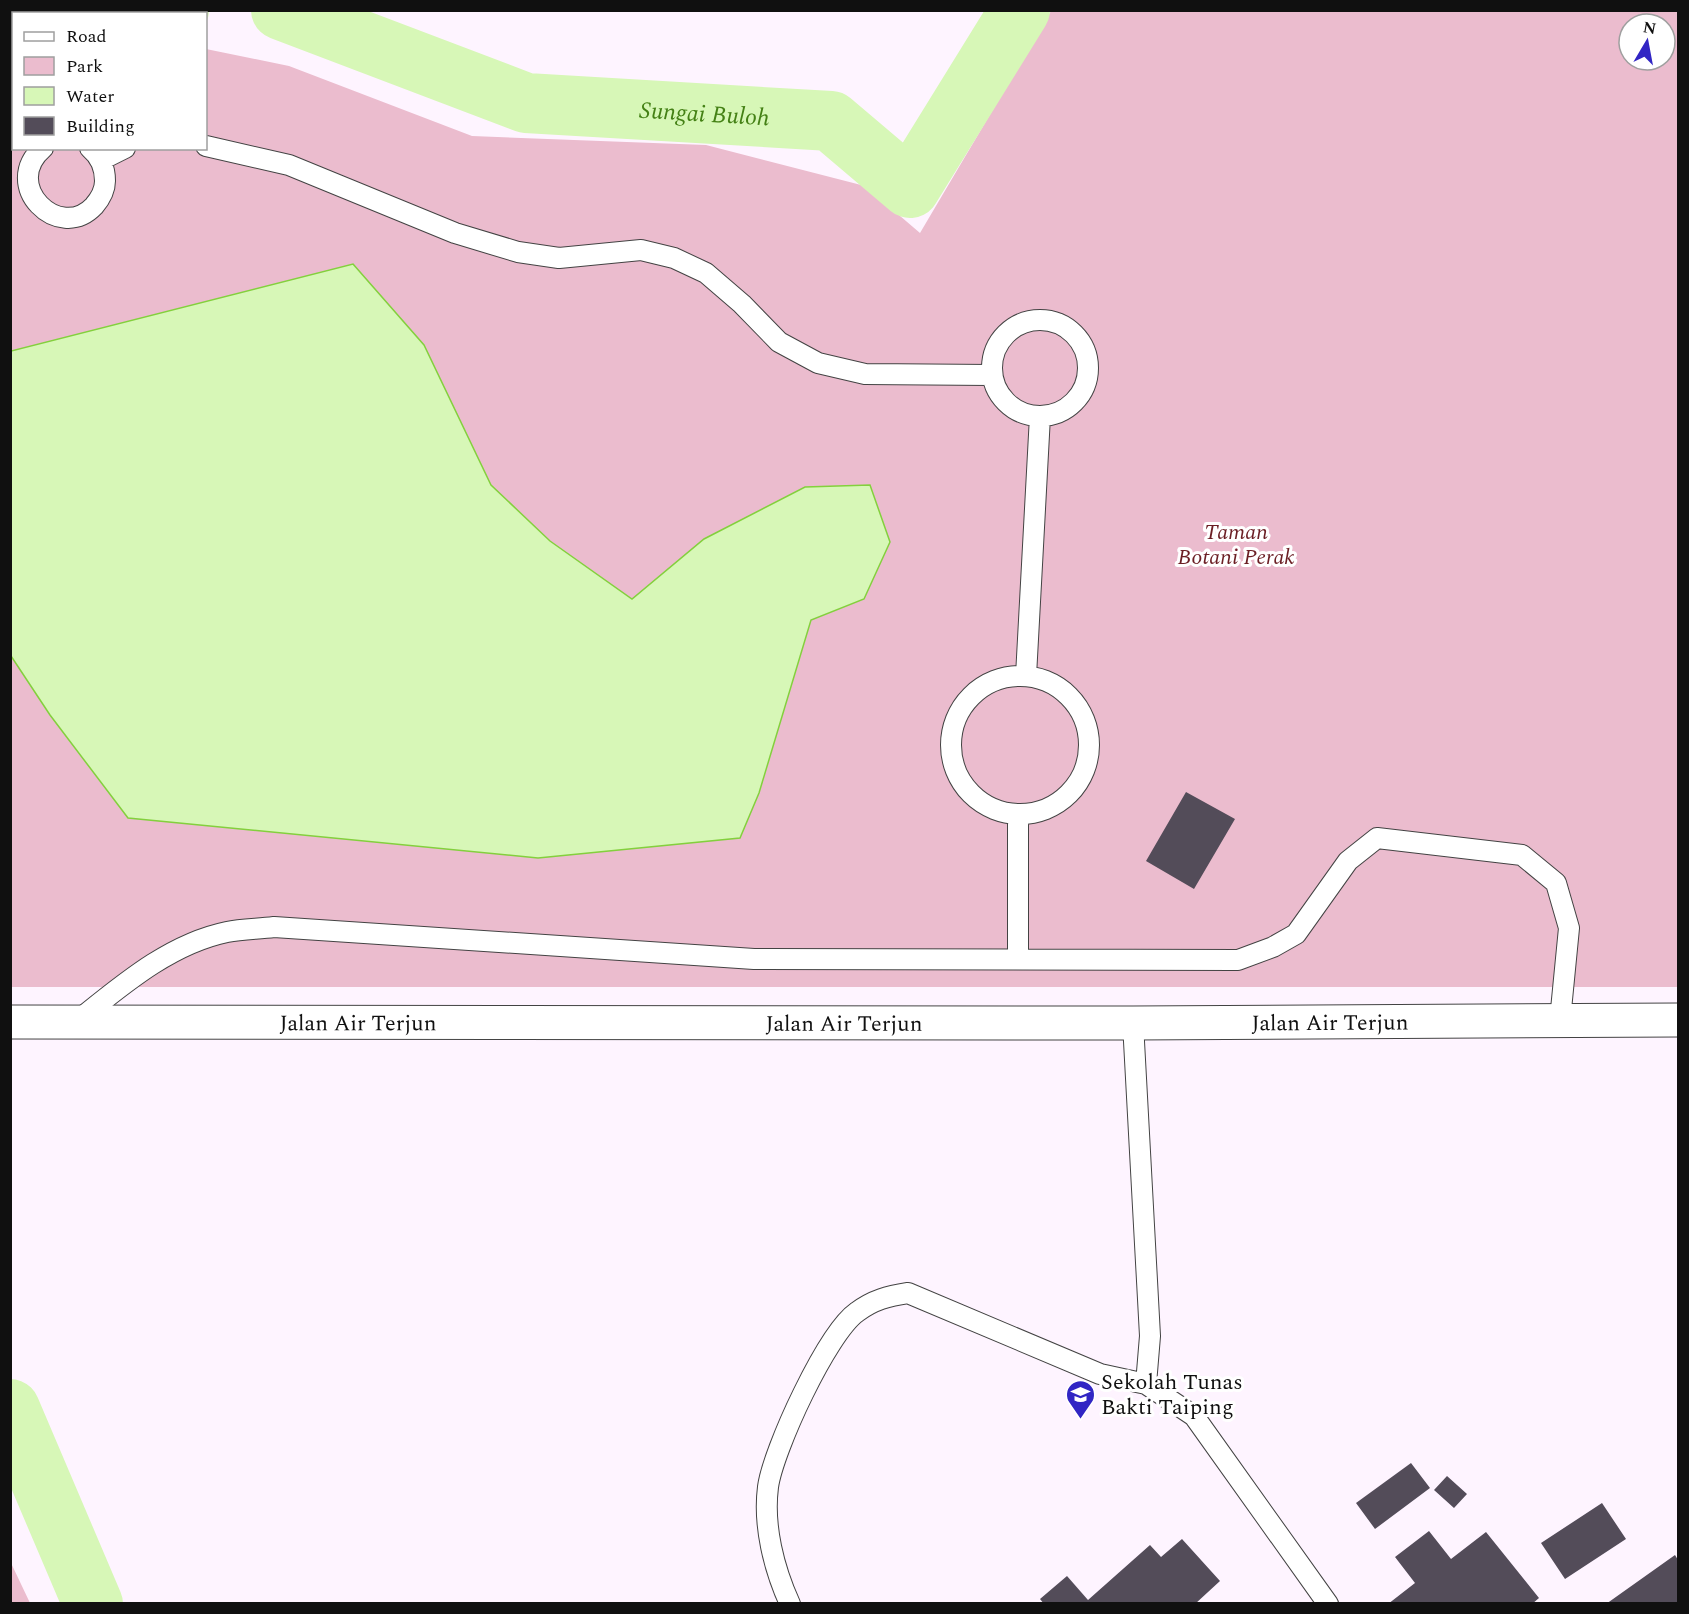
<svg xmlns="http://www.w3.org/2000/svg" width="1689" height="1614" viewBox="0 0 1689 1614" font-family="Spectral,serif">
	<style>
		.green { fill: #ebbcce; fill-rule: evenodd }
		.water { fill: #d7f7b7; stroke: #83d03d; stroke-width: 1.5 }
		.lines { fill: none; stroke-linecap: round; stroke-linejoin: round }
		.river { stroke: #d7f7b7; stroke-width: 60 }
		.building { fill: #534c59 }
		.lane-casing { stroke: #434343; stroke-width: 22 }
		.street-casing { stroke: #434343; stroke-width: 35 }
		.lane { stroke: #fff; stroke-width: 20 }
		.street { stroke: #fff; stroke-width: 33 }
		.labels { text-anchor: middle; stroke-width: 6; stroke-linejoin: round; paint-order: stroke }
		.park-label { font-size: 22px; font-style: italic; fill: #6b1e24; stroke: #fff }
		.street-label { font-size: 22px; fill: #101010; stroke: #fff }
		.poi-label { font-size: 22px; fill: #101010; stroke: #fff; text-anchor: start }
		.water-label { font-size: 24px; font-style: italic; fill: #448115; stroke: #fff }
	</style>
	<rect width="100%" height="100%" fill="#fef4ff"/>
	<path class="green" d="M1051,11H1678V987H11L10,108L13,106L14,148H206V49L289,66L472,136L706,145L865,186L920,233ZM1629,24H1665V60H1629Z
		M10,1563H11L30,1603H11Z"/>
	<path class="water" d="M353,264L424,345L491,485L550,541L632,599L704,539L805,487L870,485L890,542L864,599L811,620L759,793L740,838L538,858L128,818L50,715L11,656V351Z"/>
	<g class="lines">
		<g class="river">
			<path id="s1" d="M281,10L526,103L831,121L910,188L1020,10"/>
			<path d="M172,14L179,10"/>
			<path d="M10,48H14"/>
			<path d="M10,1409L93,1604"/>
		</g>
	</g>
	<path class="building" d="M1186,792L1235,819L1194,889L1146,861Z
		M1411,1463L1430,1488L1375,1529L1356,1503Z
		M1447,1476L1467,1494L1454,1508L1434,1490Z
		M1602,1503L1626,1539L1565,1579L1541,1543Z
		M1429,1531L1451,1559L1486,1532L1539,1598L1532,1604H1388L1415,1583L1395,1557Z
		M1182,1539L1220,1581L1195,1604H1044L1040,1599L1067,1576L1088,1600L1150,1545L1161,1557Z
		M1675,1555L1678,1560V1604H1606Z"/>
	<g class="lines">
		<defs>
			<path id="lane" d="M206,146L289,165L455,233L518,252L559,258L641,250L674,258L706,273L742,304L779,342L818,363L865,374L991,375
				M43,148C0,185 59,243 94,206C100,199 105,191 105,181C105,168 101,157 90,148
				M101,160L125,148
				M992 368a48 48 0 1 1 96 0a48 48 0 1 1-96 0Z
				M1026,676L1040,416
				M951 745a69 69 0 1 1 138 0a69 69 0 1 1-138 0Z
				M1018,959V815
				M76,1022C121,986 169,944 227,932C242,929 258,929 274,927L754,959L1238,960L1273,947L1296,934L1348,861L1377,838L1522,855L1556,883L1569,928L1560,1020
				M1133,1023L1150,1336L1146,1384L1194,1416L1328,1604
				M790,1604C774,1569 763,1526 768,1487C773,1450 827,1333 857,1312C873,1300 888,1296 908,1293L1100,1374L1146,1384"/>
			<g id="street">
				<path id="s2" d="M10,1022L1133,1023L1678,1020"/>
			</g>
		</defs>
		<use href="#lane" class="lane-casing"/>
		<use href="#street" class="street-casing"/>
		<use href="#lane" class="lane"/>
		<use href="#street" class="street"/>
	</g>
	<defs>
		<symbol id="school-pin" viewBox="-11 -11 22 30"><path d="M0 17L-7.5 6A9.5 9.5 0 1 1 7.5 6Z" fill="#3125c4" stroke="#fff"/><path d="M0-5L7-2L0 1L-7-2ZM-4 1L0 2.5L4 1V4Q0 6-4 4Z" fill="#fff"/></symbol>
	</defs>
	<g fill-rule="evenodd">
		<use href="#school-pin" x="1064" y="1378" width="33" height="45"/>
	</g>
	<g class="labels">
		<g class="park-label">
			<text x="1236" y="539">Taman<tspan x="1236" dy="25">Botani Perak</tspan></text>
		</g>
		<g class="street-label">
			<text dy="8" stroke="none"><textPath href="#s2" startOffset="348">Jalan Air Terjun</textPath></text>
			<text dy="8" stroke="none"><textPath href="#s2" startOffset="1320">Jalan Air Terjun</textPath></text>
			<text dy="8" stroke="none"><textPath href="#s2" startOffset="834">Jalan Air Terjun</textPath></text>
		</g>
		<g class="poi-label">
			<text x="1101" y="1389">Sekolah Tunas<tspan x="1101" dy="25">Bakti Taiping</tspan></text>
		</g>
		<g class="water-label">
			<text dy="8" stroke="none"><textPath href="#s1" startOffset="441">Sungai Buloh</textPath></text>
		</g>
	</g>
	<rect width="1689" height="1614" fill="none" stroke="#101010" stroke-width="24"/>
	<rect x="12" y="12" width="195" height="138" fill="#ffffff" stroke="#9f9f9f" stroke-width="1.5"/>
	<rect x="24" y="32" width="30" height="9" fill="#ffffff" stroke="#9f9f9f" stroke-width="1.5"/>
	<text x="66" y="42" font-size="18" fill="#101010">Road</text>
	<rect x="24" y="57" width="30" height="18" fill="#ebbcce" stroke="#9f9f9f" stroke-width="1.5"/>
	<text x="66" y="72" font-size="18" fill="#101010">Park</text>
	<rect x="24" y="87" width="30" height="18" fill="#d7f7b7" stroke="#9f9f9f" stroke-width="1.5"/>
	<text x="66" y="102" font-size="18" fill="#101010">Water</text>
	<rect x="24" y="117" width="30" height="18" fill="#534c59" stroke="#9f9f9f" stroke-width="1.5"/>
	<text x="66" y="132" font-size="18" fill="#101010">Building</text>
	<g transform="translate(1647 42) rotate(10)"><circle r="28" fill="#ffffff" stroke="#9f9f9f" stroke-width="1.5"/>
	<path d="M0-4.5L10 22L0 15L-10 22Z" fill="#3125c4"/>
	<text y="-9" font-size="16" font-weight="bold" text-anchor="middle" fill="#101010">N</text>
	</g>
</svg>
